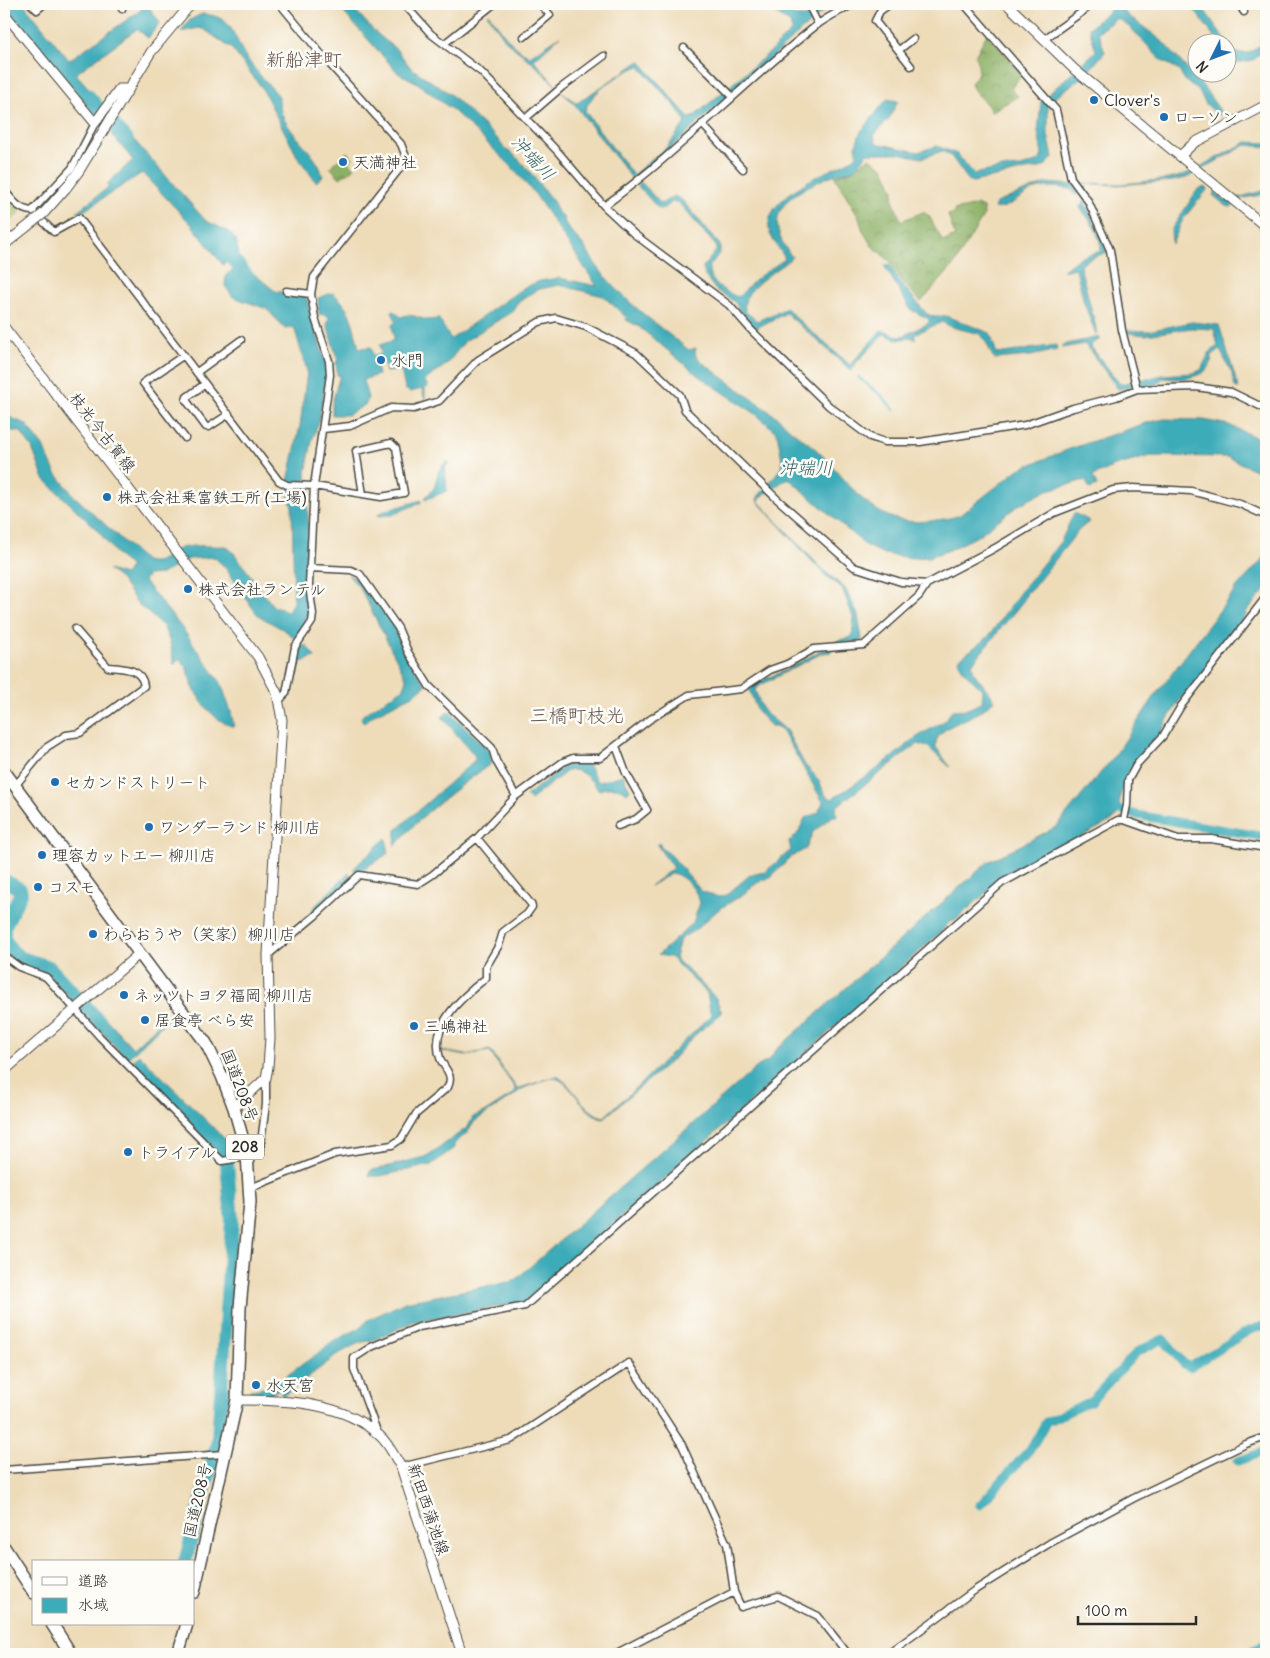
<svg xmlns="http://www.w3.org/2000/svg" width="1270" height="1658" viewBox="0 0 1270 1658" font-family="Delius,'Klee One',sans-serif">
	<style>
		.grass { fill: url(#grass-tufts); stroke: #6e7c50 }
		.forest { fill: url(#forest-crowns); stroke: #5c6e48 }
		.water { fill: #3cacb9; stroke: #346c72; fill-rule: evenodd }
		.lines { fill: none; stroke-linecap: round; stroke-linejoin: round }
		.stream { stroke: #3cacb9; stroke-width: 2.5 }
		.canal { stroke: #3cacb9; stroke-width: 9 }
		.river { stroke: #3cacb9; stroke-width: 14 }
		.street-casing { stroke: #484640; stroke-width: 9 }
		.secondary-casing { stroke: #484640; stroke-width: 11 }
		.highway-casing { stroke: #484640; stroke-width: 14 }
		.street { stroke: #fff; stroke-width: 6 }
		.secondary { stroke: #fff; stroke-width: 9 }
		.highway { stroke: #fff; stroke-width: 11 }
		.secondary-bridge-casing { stroke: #484640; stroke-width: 11; stroke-linecap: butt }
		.secondary-bridge { stroke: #fff; stroke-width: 9 }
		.poi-dot { fill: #1f6fb2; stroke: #fdfcf7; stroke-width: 2 }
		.labels { text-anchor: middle; stroke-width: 5; stroke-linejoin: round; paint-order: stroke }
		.shield { fill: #fdfcf7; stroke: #6a6a68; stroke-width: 1 }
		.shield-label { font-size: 15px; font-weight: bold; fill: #2b2b2b }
		.poi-label { font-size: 16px; fill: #2b2b2b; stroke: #fdfcf7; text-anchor: start }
		.street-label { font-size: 16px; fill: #2b2b2b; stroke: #fdfcf7 }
		.water-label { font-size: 18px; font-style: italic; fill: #325f64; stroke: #fdfcf7 }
		.quarter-label { font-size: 19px; fill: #695651; stroke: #fdfcf7 }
	</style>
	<defs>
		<pattern id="grass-tufts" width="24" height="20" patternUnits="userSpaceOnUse" patternTransform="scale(1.25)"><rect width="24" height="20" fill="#b1ce75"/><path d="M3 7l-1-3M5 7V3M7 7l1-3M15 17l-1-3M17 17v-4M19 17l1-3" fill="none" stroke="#98b165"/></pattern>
		<pattern id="forest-crowns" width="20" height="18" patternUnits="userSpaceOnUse" patternTransform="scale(1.25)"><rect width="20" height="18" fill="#8cb166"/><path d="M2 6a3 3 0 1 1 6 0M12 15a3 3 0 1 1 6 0" fill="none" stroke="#739054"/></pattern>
	</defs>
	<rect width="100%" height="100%" fill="#fdfcf7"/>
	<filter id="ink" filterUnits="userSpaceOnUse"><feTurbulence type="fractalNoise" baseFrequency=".02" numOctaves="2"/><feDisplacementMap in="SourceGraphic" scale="10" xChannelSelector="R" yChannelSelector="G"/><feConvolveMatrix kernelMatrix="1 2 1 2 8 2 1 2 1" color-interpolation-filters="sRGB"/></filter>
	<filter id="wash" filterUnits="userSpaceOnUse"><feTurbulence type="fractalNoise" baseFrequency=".0096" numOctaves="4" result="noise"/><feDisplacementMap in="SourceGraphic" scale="20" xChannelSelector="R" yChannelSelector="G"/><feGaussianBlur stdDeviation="1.12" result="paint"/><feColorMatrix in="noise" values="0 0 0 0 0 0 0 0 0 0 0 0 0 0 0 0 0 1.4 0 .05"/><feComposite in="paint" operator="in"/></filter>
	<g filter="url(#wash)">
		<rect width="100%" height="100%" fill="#eedcb9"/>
		<path class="grass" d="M4,193L20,212L4,226Z"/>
		<path class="forest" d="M987,34L1022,74L1011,89L1018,96L991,112C987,101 972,92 971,83C980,74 980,68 975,56Z
			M347,152L353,158L349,162L355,168L340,178L330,167Z
			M869,158L883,167L894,190L893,201L901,221L923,212L929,216L943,242L955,236L948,215L955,213L954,210L977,205L983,208L984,215L954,265L921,302L901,280L891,262L872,246L863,231L858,215L836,179L835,176L851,171Z"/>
		<path class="water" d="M8,4H24L69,60L141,10L142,4H147L160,23L148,38L137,29L78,72L77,75L102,103L94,114L5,6Z
			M336,4H350L374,31L397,50L411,68L449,93L496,137L505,149C520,155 541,188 552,200C557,206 556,213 563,217C566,231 581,239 587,251C612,293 651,320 689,350L696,348L695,354L703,363L781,420C791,433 807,440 819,452C854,486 872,528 930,521C940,519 950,519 960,515L1019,469L1067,450L1149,422L1165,419L1204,420L1229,425L1266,442V475L1227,457L1151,456L1115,466L1093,476L1097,486L1090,489L1085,480L1048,490L1019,505L976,537L947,551L929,557L912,558L884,554L865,545L788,478L759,498V502L824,571L845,588L858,615L862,640L851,643L837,642L831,652L822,653L757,687L755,690L763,711L786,730L805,765L818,779L825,795L832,799L873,772L917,737L946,720L952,710L968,709L982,702L983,691L963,670L958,660L988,637L1021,591L1061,541L1074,513L1090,521L1079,530L1032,589L1027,592L1024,600L972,664L974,673L995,700C989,704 983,710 976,714C963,722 934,728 936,747L950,767L928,747L918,744L912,748L836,807L837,816H833L813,832L806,849L791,857L772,876L753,885L747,892L718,910L695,930L680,939L675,958L716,998L722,1013L695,1035L672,1060L604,1118C583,1117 571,1077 552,1078C547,1079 542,1081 537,1083C529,1086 521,1088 516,1094L475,1121L467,1133L454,1144V1148L431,1165L380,1176H369L370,1171L428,1156L468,1127L473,1117L487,1111L515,1093V1088L489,1051L466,1056L440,1051L466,1055L490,1050L517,1089L557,1076C574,1086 584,1113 604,1117C641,1085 675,1049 711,1016L707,993L670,957L658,955L693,923L700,903C697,890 685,876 672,873L650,886L673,868L657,845L660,843L661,847L672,856L701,891L719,897L726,895L750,875L765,872L791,850L789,842L798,833L805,818L818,813L823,802L783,732L776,726H771L758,712L749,689L757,682L786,670L821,650L829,649C835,638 842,640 852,637L854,619L842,588L823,573L757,501L758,497L781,468L782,459L777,433L756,414L700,377L638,326L626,320L627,318L603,296L559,285L536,290L516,304L513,311L465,341L447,364L427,379L425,381L428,387L425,389V401L422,389L410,392L405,389L401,370L386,372L380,345L394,340L392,325L396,321L392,312L394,311L401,317C412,310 425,325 438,318L451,339L523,288L540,281L559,278L597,286L535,194L509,164L455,112L416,82L398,73Z
			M761,4C765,4 772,2 776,4C785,6 791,16 801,17C813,18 820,4 833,4C797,31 768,64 733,92H730L726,98L634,181L572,101L561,92L577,103L640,61L689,118H692L769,53L792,30L790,23ZM639,66L676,107L686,122L667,147L633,175L585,111C591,91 620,74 639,66Z
			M1110,4H1119L1126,14L1161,40L1202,85L1221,112L1219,116L1206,104L1198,90C1192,88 1180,77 1180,71C1173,65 1164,64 1157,56C1145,43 1133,28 1117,18L1098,32L1105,52L1087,73L1048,103V135L1053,157C1047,166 1041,169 1031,169L973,182L969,181L951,156L942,151L922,158L898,153H867C863,160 859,166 852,170C846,172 839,173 833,175C793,192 756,211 792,257C779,270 736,291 746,312L757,321L787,308L796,318L850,365L881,330L901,337L929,323V319L911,310L885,267V265L890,264L899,281L927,314L935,317L946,316L990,333L997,354L1056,345L1057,350L1031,356L994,359L985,340L980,334L952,327L942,322L915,334V340L911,337L898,340L884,334L855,364L852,371L786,313L754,329L742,316L735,302L716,290L705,276L703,267L716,251V246L678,202H672L665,208L659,209L637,185L641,182L661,204L674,196L682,200L720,245V252L709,267C708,282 725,292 738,297L757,278L785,259C781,249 770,239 769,229C765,195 830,171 853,159L857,155L856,145L860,133L887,99L898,101L889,119L874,135L876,143L918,152L937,146L957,154L974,174L1003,168L1021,167L1039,161L1042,155L1038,132L1041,101L1096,51L1089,28L1111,10Z
			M1190,4H1200L1227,42H1218Z
			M488,13C501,29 510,47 530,56L560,36L534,60L557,87L535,65L506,41L487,14Z
			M202,14C236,16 232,38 248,60C257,73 268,84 279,96C277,130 315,146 323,176L316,182L297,156L262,88L232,49L205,30L199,28L181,32L190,20Z
			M1266,41V51L1253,60L1235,63L1228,55V43L1236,53H1249Z
			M118,122L206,221L228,231L236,240L239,254L223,265L191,224L142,173L79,214L77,211L109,187L107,184L133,160L111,134Z
			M1247,142L1266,143V147L1246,145L1186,178L1173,181L1116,185L1079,183L1121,184L1169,179L1184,175Z
			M1046,183L1074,185L1079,193L1076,196L1071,189C1059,187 1048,186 1036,189C1023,193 1006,212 994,208L996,203Z
			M1206,187L1207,190L1183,219L1172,244L1171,230L1198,189Z
			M1266,190V194L1240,199L1231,207L1226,206L1213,195L1215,192L1226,201Z
			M1084,200L1108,252L1089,259L1080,266L1097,331L1096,334L1084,303L1076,268L1062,271L1079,258L1101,251C1102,237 1089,217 1080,208Z
			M242,264L275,291L306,297L326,365V379L319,421L312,441L306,473L309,540L303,573L308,614L302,630L294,638C284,627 267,623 256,613L225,567L214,557L189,559L162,574L148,575L144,581L182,628L221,683L231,712L234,727C215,721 201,704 193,687C188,677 190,667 179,660L174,664L170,642L163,626L138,604L120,579L108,570L125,575L131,566L118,556L98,531L44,479L32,448L20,431H12L4,437V415L26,424L43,446L55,472L74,496L145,561C162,566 167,553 181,548C194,544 212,547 226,546L234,553L273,606L288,611L294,601L292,506L289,499L288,481L300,426L307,371L294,327L285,329L267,309L233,297L225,286L226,275Z
			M332,293C351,305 354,328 359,348L371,347L378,375L363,380L368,398L366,404L348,415H332V403L340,375H337L336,362L338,361L327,325L329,316L319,314L318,298Z
			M1192,322L1219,325L1239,389L1235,387L1232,373L1220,350L1213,354C1211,358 1212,362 1210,366C1201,379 1177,380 1163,378L1157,384L1118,389L1085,344L1062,348V345L1099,337V340L1092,343L1091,347L1120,384L1163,375L1193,373L1201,370L1209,353L1218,346L1214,329L1191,328L1146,335L1127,333L1125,330L1148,331Z
			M447,461L449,463L445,466L447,491L427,499L425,498L434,488L439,470Z
			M421,500L422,502L392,515L378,516L379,513Z
			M1266,556V589L1246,612L1247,614L1195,686L1180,700L1166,722L1162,733L1138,757L1127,776L1120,796L1119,814L1111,821L1001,879L955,921L949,922L943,930L789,1068L782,1072L770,1085L525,1302L412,1322L377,1339L359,1343L340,1353L283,1396L278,1389L273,1393L251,1396L250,1390L271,1387L336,1340L360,1328L368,1320L405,1302L514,1281L757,1067L770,1059L776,1050L988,862L1056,827L1116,754L1154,697L1239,585Z
			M348,575L358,579L393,624L404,653L426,685L415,694L375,714L364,723L361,718L364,714L404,688L407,680L360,588Z
			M306,645L315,657L301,662L298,675H296L300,649Z
			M449,711L490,751L492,763C457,788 423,812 395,846L396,830L475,760V756L442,717Z
			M573,762L588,764L596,780L599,782L623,775L630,790L627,793C620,786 608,787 599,790C590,780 582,767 567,771L530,800L526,796L564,766Z
			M386,838L389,853L357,873L353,869Z
			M349,873L352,876C333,896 298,937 271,943L273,938L275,939L290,931L313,911L312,909Z
			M95,1007L133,1048L172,1012L173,1014L127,1059L86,1015Z
			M139,1054L233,1147L236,1155L222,1157L131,1063Z"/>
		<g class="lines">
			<path class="stream" d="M858,377L882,396L894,410"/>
			<path class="canal" d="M485,6L488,4
				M364,361L393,355
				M1109,806L1137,815L1266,837
				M221,1398L228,1397
				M1238,1461L1266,1451
				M980,1505L1032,1447L1046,1422L1091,1401L1137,1352L1163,1339L1184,1364L1190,1367L1250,1330L1266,1325
				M1249,1654L1266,1643"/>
			<path class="river" d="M87,95L127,140
				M222,246L251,281
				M4,880L20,889L21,893L4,927
				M4,930V939L12,951L21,958L49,967L102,1024
				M185,1562L218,1440L232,1221L226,1152L216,1142"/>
		</g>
	</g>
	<g filter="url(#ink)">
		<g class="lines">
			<defs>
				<path id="street" d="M31,4L37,10L44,4
					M119,4L122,9
					M404,4L431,34L481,72L558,152L604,206L634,234L729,305L752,331L829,406L870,437L885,442H920L1025,425L1073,408L1116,397L1137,389L1196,387L1231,392L1266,409
					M808,4L818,24
					M890,4L880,11L875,21L911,66
					M964,4L1056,110L1071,178L1088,201L1110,250L1122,330L1137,389
					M1239,4L1244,12
					M1224,5L1226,4
					M4,25L10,20
					M524,37L550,15L540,4
					M1043,40L1093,4
					M445,43L494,4
					M684,48L732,96
					M899,50L913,39
					M526,118L562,87L604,56
					M702,124L743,169
					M4,190C12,199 18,210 32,211L54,232L79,218L279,481L287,485L314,486L381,497L404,493L396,448L391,443L356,451L363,494
					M604,206C679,152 743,83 817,25C827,17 841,11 853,4
					M32,211L72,168L95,123
					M286,291L311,294
					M184,355L143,383L185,438
					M197,372L241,340
					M205,384L187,397L186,400L206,427H209L229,414
					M323,429L350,426L391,408L414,409L439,401L478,360L539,322L556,318L586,327L636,353L680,395L685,410L777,499L854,567L901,582L927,584L995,548L1054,513L1113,490L1133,488L1191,491L1240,504L1266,516
					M309,568L351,570L360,574L398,628L408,652L429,686L492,748L496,761L516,796
					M279,701L286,693L295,647L312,622L313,614L309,585L314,486L330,375L329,361L315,318L311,294L314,277L401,167L406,157L401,144L326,60L280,4
					M616,746L626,773L647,810L636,819L618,826
					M15,786L47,747L66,735L80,733L144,686C142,668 123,668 108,667L75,629
					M1124,820L1127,805L1128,780L1137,764L1163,736L1181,706L1266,597
					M268,955L315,916L359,875L418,884L432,875L477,838L516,796L563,762L573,758H600L649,720L689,695L741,689L770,670L787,664L814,649L864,645L919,596L927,584
					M4,956L19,967L46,977L100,1037L222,1161L241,1158L260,1150L266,1104V1078
					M250,1188L335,1154L392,1145L401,1139L416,1114L448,1087C454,1074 444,1069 440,1058C429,1025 462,997 486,978V967L499,945L503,932L527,914L532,907L531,904L477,838
					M378,1434L354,1369V1358L371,1347L419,1327L525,1306L1002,883L1118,820H1124L1178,839H1211L1266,848
					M401,1467L511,1440L629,1363L682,1445L727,1544L734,1592L741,1607L778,1596L818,1616L848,1654
					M4,1470L224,1454
					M615,1654L734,1592
					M888,1654L975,1590L1050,1543L1134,1498L1246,1444L1266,1437"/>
				<path id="secondary" d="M1007,4L1075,70L1266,227
					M4,13L95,123L119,89H129
					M1180,156L1194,143L1266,105
					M66,188L79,171L151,52L191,4
					M4,327L258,657L277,693L282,720L268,955L270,1038L268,1067L266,1078L234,1108
					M4,1071L140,953
					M237,1400C284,1400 343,1401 380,1436C389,1444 394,1456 401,1467L462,1654"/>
				<path id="highway" d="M4,771L206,1043L222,1076L234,1108L247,1154L250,1202L240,1308L237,1400L194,1592
					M4,1547L34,1593
					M52,1624L71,1654
					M178,1654L187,1624"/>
			</defs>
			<use href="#street" class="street-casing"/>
			<use href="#secondary" class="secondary-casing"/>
			<use href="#highway" class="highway-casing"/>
			<use href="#street" class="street"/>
			<use href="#secondary" class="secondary"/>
			<use href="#highway" class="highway"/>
			<defs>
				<path id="secondary-bridge" d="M4,245L43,214L66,188"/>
			</defs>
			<use href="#secondary-bridge" class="secondary-bridge-casing"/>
			<use href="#secondary-bridge" class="secondary-bridge"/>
		</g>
	</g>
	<g class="poi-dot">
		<circle cx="1094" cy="100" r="5"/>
		<circle cx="1164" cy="117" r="5"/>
		<circle cx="343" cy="162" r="5"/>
		<circle cx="381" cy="360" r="5"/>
		<circle cx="107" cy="497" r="5"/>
		<circle cx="188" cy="589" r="5"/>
		<circle cx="55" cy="782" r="5"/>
		<circle cx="149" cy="827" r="5"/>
		<circle cx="42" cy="855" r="5"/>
		<circle cx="38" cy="887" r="5"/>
		<circle cx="93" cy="934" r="5"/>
		<circle cx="124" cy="995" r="5"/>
		<circle cx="145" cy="1020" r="5"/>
		<circle cx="414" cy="1026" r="5"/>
		<circle cx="128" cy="1152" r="5"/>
		<circle cx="256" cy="1385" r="5"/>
	</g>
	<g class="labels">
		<rect class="shield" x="226" y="1134.5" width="38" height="25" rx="4"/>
		<g class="shield-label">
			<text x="245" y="1152">208</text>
		</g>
		<g class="poi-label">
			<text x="1104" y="106">Clover's</text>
			<text x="1174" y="123">ローソン</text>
			<text x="353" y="168">天満神社</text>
			<text x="391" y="366">水門</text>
			<text x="117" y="503">株式会社乗富鉄工所 (工場)</text>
			<text x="198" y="595">株式会社ランテル</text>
			<text x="65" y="788">セカンドストリート</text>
			<text x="159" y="833">ワンダーランド 柳川店</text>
			<text x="52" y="861">理容カットエー 柳川店</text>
			<text x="48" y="893">コスモ</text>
			<text x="103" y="940">わらおうや（笑家）柳川店</text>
			<text x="134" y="1001">ネッツトヨタ福岡 柳川店</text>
			<text x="155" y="1026">居食亭 べら安</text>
			<text x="424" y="1032">三嶋神社</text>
			<text x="138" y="1158">トライアル</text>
			<text x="266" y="1391">水天宮</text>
		</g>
		<g class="street-label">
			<text transform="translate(103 432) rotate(52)" y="6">枝光今古賀線</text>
			<text transform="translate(240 1085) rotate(69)" y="6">国道208号</text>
			<text transform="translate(197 1500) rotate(-77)" y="6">国道208号</text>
			<text transform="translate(429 1509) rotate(71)" y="6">新田西蒲池線</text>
		</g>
		<g class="water-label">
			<text transform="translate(533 158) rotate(47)" y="6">沖端川</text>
			<text x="806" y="474">沖端川</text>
		</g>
		<g class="quarter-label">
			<text x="304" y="66">新船津町</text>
			<text x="577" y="722">三橋町枝光</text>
		</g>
	</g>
	<rect width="1270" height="1658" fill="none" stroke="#fdfcf7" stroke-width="20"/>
	<rect x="32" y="1560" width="162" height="65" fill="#fdfcf7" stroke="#a9a8a5"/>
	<rect x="42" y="1577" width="25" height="8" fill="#ffffff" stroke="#a9a8a5"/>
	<text x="78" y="1586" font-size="15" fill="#2b2b2b">道路</text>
	<rect x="42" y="1598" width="25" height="15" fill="#3cacb9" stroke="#a9a8a5"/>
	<text x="78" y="1610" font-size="15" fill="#2b2b2b">水域</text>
	<g transform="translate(1212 58) rotate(228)"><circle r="24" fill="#fdfcf7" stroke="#a9a8a5"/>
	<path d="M0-4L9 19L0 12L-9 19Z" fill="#1f6fb2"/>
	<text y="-8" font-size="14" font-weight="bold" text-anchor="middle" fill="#2b2b2b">N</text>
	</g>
	<path d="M1078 1616v8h118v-8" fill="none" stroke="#2b2b2b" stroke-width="2.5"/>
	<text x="1085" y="1616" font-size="15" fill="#2b2b2b" stroke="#fdfcf7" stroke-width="4" paint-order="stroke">100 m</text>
</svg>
